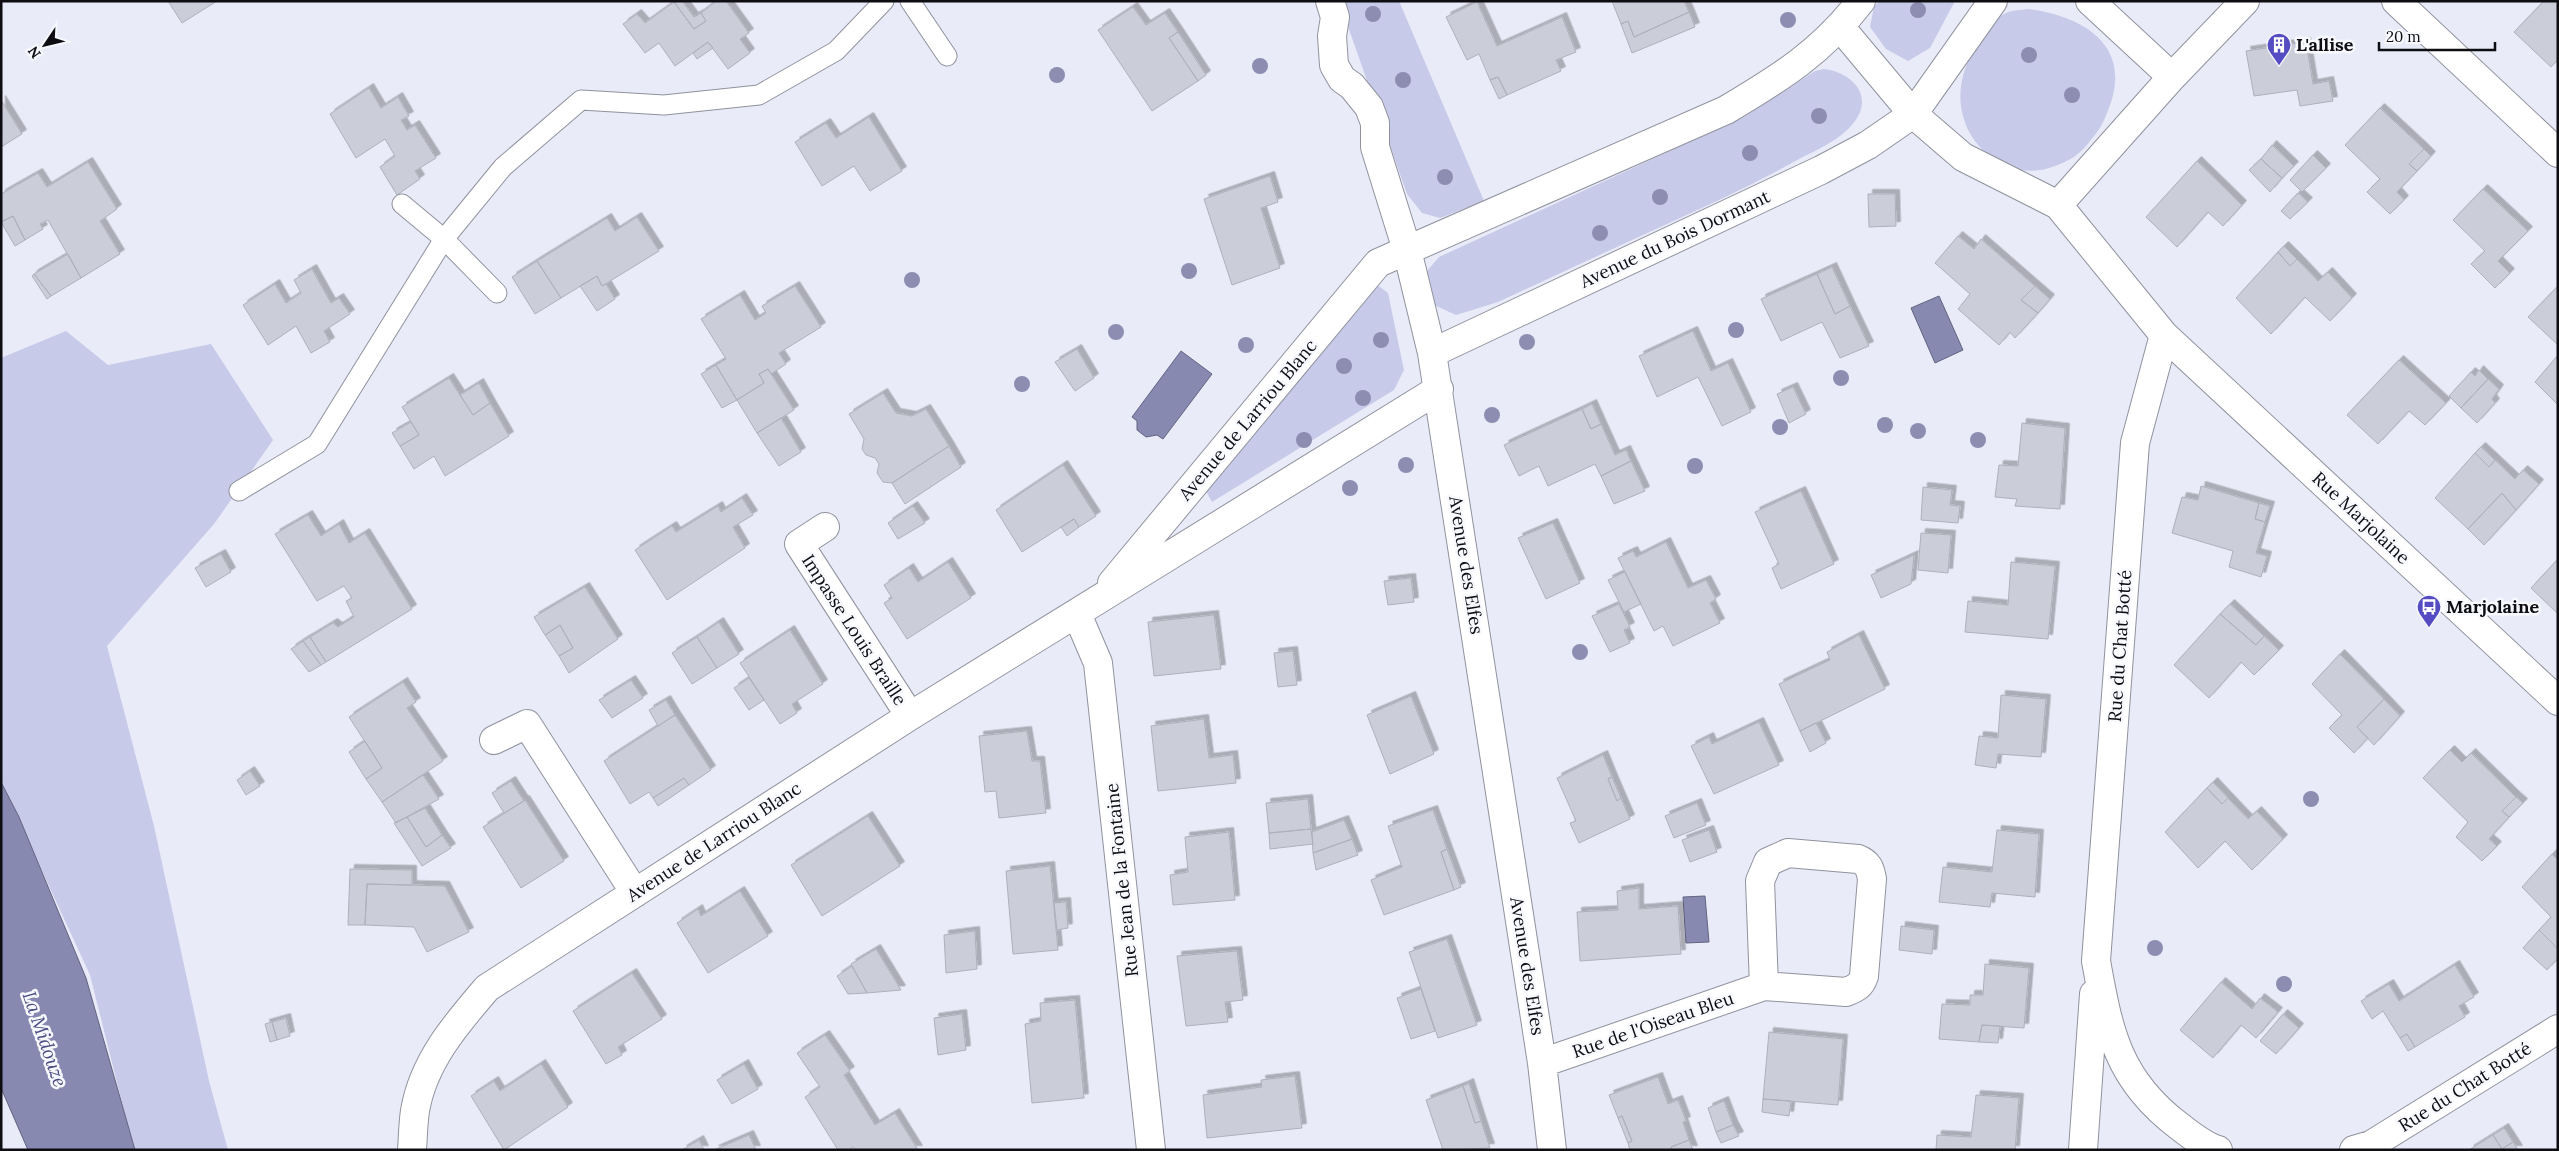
<svg xmlns="http://www.w3.org/2000/svg" width="2559" height="1151" viewBox="0 0 2559 1151" font-family="Lora,serif">
	<style>
		.green { fill: #c7cae8 }
		.water { fill: #8789b0; stroke: #626481 }
		.building { fill: #cbcdd9; stroke: #aeb0bc; filter: url(#shadow) }
		.lines { fill: none; stroke-linecap: round; stroke-linejoin: round }
		.service-casing { stroke: #90929e; stroke-width: 21 }
		.minor-casing { stroke: #90929e; stroke-width: 30 }
		.service { stroke: #fff; stroke-width: 19 }
		.minor { stroke: #fff; stroke-width: 28 }
		.tree { fill: #8c8db0 }
		.labels { text-anchor: middle; stroke-width: 5; stroke-linejoin: round; paint-order: stroke }
		.poi-label { font-size: 18px; font-weight: bold; fill: #0d0d12; stroke: #f8f9fe; text-anchor: start }
		.street-label { font-size: 18px; fill: #0d0d12; stroke: #f8f9fe }
		.water-label { font-size: 19px; font-style: italic; fill: #4b4c82; stroke: #f8f9fe }
	</style>
	<defs>
		<filter id="shadow"><feDropShadow dx="4.5" dy="-4.5" stdDeviation="0" flood-color="#0004"/></filter>
	</defs>
	<rect width="100%" height="100%" fill="#e9ebf8"/>
	<path class="green" d="M1339,1H1399L1484,201L1440,218L1422,213L1407,194Z
		M1879,1H1955L1930,48L1908,61L1886,49L1870,27L1874,7Z
		M2028,9C2076,15 2129,40 2112,99C2108,111 2103,126 2094,136C2090,141 2085,148 2079,153C2071,160 2059,165 2049,168C2010,180 1970,151 1962,112C1957,89 1964,65 1976,47C1981,38 1997,16 2006,13C2012,10 2021,10 2028,9Z
		M1824,69C1855,73 1876,99 1851,126C1836,143 1809,153 1790,164C1750,186 1708,205 1667,224C1610,250 1554,276 1498,302L1456,315L1434,305L1429,291L1427,271L1439,257L1744,117L1815,71Z
		M1376,284L1388,293L1404,370L1394,390L1212,502L1205,489Z
		M66,331L108,365L211,344L273,440L214,524L107,646L154,826L209,1081L228,1150H134L90,975L1,782V358Z"/>
	<path class="water" d="M1939,296L1963,350L1935,363L1911,308Z
		M1181,351L1212,374L1163,439L1157,435L1146,437L1137,430V421L1132,417Z
		M1,782L19,817L86,978L135,1150H28L1,1088Z
		M1705,896L1709,942L1686,943L1683,897Z"/>
	<path class="building" d="M168,1H217L182,23Z
		M682,1L694,17L701,13L706,21L694,29L674,2Z
		M716,1H726L749,33L740,39L750,53L728,69L708,42L675,66L659,43L645,53L623,24L637,14L645,23L674,2L694,29L706,21L701,13Z
		M1612,1H1684L1689,12L1634,37L1628,21L1621,24Z
		M2544,1H2558V60L2551,67L2514,32Z
		M1477,2L1497,46L1562,17L1576,52L1556,60L1561,71L1507,95L1498,77L1490,80L1479,54L1467,60L1446,17Z
		M1133,7L1146,25L1165,13L1178,32L1169,38L1198,81L1152,111L1098,30Z
		M1689,12L1695,27L1632,53L1621,24L1628,21L1634,37Z
		M1178,32L1206,75L1198,81L1169,38Z
		M708,42L713,48L697,59L693,53Z
		M2306,42L2313,84L2329,81L2333,101L2300,106L2297,90L2254,96L2246,51Z
		M1498,77L1507,95L1499,99L1490,80Z
		M369,88L381,108L398,97L409,116L401,120L407,130L415,125L436,158L415,171L420,179L397,195L380,167L395,156L385,139L356,158L330,114Z
		M1,100L22,134L1,147Z
		M2380,108L2424,149L2409,164L2417,171L2397,192L2404,200L2390,214L2367,192L2380,179L2345,145Z
		M869,117L902,171L870,191L854,166L822,186L795,142L826,123L836,138Z
		M2272,145L2294,166L2282,178L2261,159Z
		M2424,149L2431,156L2417,171L2409,164Z
		M2313,155L2326,168L2302,192L2290,180Z
		M2261,159L2282,178L2270,192L2249,170Z
		M2197,161L2242,205L2223,226L2208,212L2177,247L2146,217Z
		M88,162L117,209L100,221L120,254L81,278L48,220L40,224L43,229L25,240L13,216L1,222V194L38,173L47,187Z
		M1270,176L1278,202L1261,208L1280,268L1232,285L1204,199Z
		M2483,189L2528,231L2498,261L2510,273L2495,288L2471,264L2485,251L2453,220Z
		M2298,193L2308,202L2290,219L2281,211Z
		M1868,194H1895L1896,226L1869,227Z
		M13,216L25,240L15,246L1,222Z
		M637,217L659,251L602,286L597,276L561,298L537,261L607,218L615,231Z
		M1958,236L1974,249L1981,239L2035,286L2021,300L2038,313L2015,338L2010,332L1999,345L1958,309L1970,294L1935,263Z
		M2284,246L2297,259L2290,266L2278,252Z
		M2278,252L2290,266L2297,259L2318,281L2328,272L2352,298L2330,321L2305,297L2271,334L2236,298Z
		M68,254L81,278L51,296L34,274Z
		M537,261L561,298L535,314L512,277Z
		M1832,267L1850,306L1835,314L1817,274Z
		M312,269L331,303L339,298L350,314L324,331L330,342L311,353L296,326L268,345L243,305L275,284L286,303L301,293L294,280Z
		M34,274L51,296L47,299L32,276Z
		M1817,274L1835,314L1850,306L1869,346L1840,358L1822,322L1781,341L1761,299Z
		M597,276L602,286L606,284L615,299L597,311L580,286Z
		M795,286L821,327L779,353L786,364L771,374L768,369L759,374L764,383L737,400L716,365L726,359L701,319L740,295L755,320L766,313L762,306Z
		M2035,286L2050,299L2038,313L2021,300Z
		M2558,286V345L2528,317Z
		M1693,331L1711,371L1728,363L1751,412L1722,426L1698,377L1657,397L1639,356Z
		M1077,349L1094,378L1075,391L1055,362Z
		M2558,355V405L2535,382Z
		M2399,360L2446,403L2425,425L2409,411L2378,444L2347,415Z
		M716,365L737,400L722,408L701,374Z
		M768,369L794,410L757,433L737,400L764,383L759,374Z
		M2479,370L2488,379L2461,408L2449,396L2471,372L2475,376Z
		M449,378L473,415L490,403L509,436L445,476L434,456L414,469L400,446L419,435L402,407Z
		M2488,379L2499,389L2492,399L2495,403L2477,423L2461,408Z
		M479,383L490,403L473,415L460,395Z
		M1793,387L1806,414L1789,423L1777,394Z
		M883,393L896,413L912,416L926,409L949,446L892,483L883,482L877,473L879,464L875,458L866,455L862,449L864,439L849,414Z
		M1592,404L1601,424L1591,429L1582,409Z
		M1582,409L1591,429L1601,424L1615,455L1626,450L1631,461L1601,476L1595,464L1548,486L1539,466L1519,476L1504,445Z
		M781,418L801,452L779,466L757,433Z
		M411,422L419,435L400,446L392,433Z
		M2022,423L2065,428L2060,509L2015,506L2017,499L1995,497L1999,465L2018,466Z
		M949,446L961,467L905,504L892,483Z
		M2481,447L2495,460L2489,467L2475,453Z
		M2475,453L2489,467L2495,460L2515,479L2523,470L2539,484L2516,510L2502,493L2468,529L2435,498Z
		M1631,461L1645,491L1614,504L1601,476Z
		M1063,465L1096,516L1079,527L1074,519L1022,552L996,510Z
		M2201,486L2259,503L2255,519L2265,522L2256,553L2267,556L2261,577L2229,567L2233,551L2172,533L2182,497L2198,500Z
		M1923,487L1952,490L1950,505L1960,506L1958,523L1921,520Z
		M1801,491L1834,564L1781,589L1772,568L1779,564L1755,512Z
		M2502,493L2516,510L2484,545L2468,529Z
		M742,498L753,515L733,527L745,548L667,600L635,550L672,526L676,532L718,506L721,512Z
		M2259,503L2270,506L2265,522L2255,519Z
		M913,506L925,523L898,539L888,523Z
		M308,515L321,536L339,524L349,543L365,533L412,609L326,662L310,637L333,623L338,627L354,617L346,601L352,598L344,586L317,601L275,534Z
		M1074,519L1079,527L1067,536L1061,527Z
		M1553,523L1580,583L1546,599L1518,538Z
		M1921,533L1951,535L1948,573L1918,570Z
		M1666,542L1688,588L1706,580L1716,599L1710,603L1720,623L1673,646L1663,626L1654,631L1618,558L1633,551L1636,557Z
		M221,554L231,572L206,587L195,568Z
		M1914,555L1911,584L1881,598L1871,575Z
		M2558,559V614L2531,588Z
		M948,562L971,598L907,639L884,603L892,598L884,585L909,568L918,582Z
		M2011,562L2055,566L2048,639L1965,632L1968,601L2008,605Z
		M1625,572L1641,604L1624,612L1608,580Z
		M1411,578L1414,602L1388,605L1384,581Z
		M585,587L618,639L569,673L559,656L573,648L560,625L545,635L534,617Z
		M1619,604L1630,627L1624,630L1630,643L1610,652L1592,616Z
		M2230,604L2264,636L2256,645L2220,614Z
		M2220,614L2256,645L2264,636L2279,650L2254,675L2241,662L2209,698L2174,665Z
		M1214,615L1221,669L1154,676L1148,622Z
		M719,622L739,654L717,668L697,637Z
		M560,625L573,648L559,656L545,635Z
		M790,630L823,684L792,704L797,713L780,724L740,663Z
		M1859,635L1885,689L1800,731L1779,684L1830,660L1827,652Z
		M310,637L326,662L321,665L303,641Z
		M697,637L717,668L692,684L672,653Z
		M303,641L321,665L309,672L291,649Z
		M1293,651L1297,685L1278,687L1274,653Z
		M2340,654L2384,699L2357,727L2368,738L2354,753L2329,728L2342,715L2312,684Z
		M749,678L764,700L749,710L734,688Z
		M631,680L643,698L612,718L599,700Z
		M403,682L416,702L407,708L443,761L382,802L366,779L382,768L349,717Z
		M2001,695L2046,699L2041,757L1998,754L1996,768L1975,765L1979,736L1998,738Z
		M1411,696L1434,754L1390,774L1367,715Z
		M2384,699L2400,716L2374,745L2357,727Z
		M666,700L675,715L658,726L649,710Z
		M675,715L711,770L689,785L684,778L653,798L649,792L630,804L604,761Z
		M1204,719L1209,758L1233,755L1236,783L1158,791L1151,726Z
		M1759,722L1779,765L1714,794L1691,746L1709,737L1712,744Z
		M1816,723L1826,743L1810,752L1800,731Z
		M1027,731L1032,761H1040L1046,813L999,818L996,791L985,792L979,736Z
		M365,741L382,768L366,779L349,752Z
		M2450,750L2462,762L2471,753L2516,797L2502,811L2509,817L2489,839L2497,846L2482,861L2456,837L2468,822L2423,778Z
		M1603,755L1612,777L1608,779L1617,801L1621,798L1630,819L1579,843L1570,823L1576,821L1557,778Z
		M250,771L260,786L246,795L237,780Z
		M423,775L439,799L396,823L382,802Z
		M1612,777L1621,798L1617,801L1608,779Z
		M684,778L689,785L658,806L653,798Z
		M511,781L524,801L504,813L492,793Z
		M2213,782L2228,798L2222,804L2207,788Z
		M2207,788L2222,804L2228,798L2248,819L2257,811L2283,839L2252,870L2225,841L2198,868L2165,832Z
		M2516,797L2523,803L2509,817L2502,811Z
		M1308,799L1311,829L1269,833L1266,803Z
		M525,800L564,861L521,888L483,827Z
		M1697,803L1706,825L1674,838L1665,816Z
		M425,808L442,835L426,847L407,817Z
		M1433,810L1447,849L1441,852L1454,890L1384,915L1371,880L1402,867L1388,826Z
		M868,816L900,866L822,916L791,865Z
		M407,817L426,847L442,835L451,848L422,866L394,823Z
		M1344,820L1352,839L1313,853L1312,832Z
		M1311,829L1313,844L1270,849L1269,833Z
		M1709,830L1717,852L1690,862L1682,840Z
		M1997,830L2039,834L2035,897L1992,893L1990,907L1939,902L1943,867L1992,872Z
		M1229,832L1235,900L1173,905L1170,875L1188,872L1185,837Z
		M1352,839L1358,855L1316,870L1313,853Z
		M1447,849L1461,887L1454,890L1441,852Z
		M2552,854L2558,860V949L2539,930L2551,917L2522,887Z
		M1050,866L1058,950L1013,954L1006,871Z
		M350,869L412,870V885L367,884L365,925H348Z
		M367,884L445,886L469,932L427,952L414,927L365,925Z
		M1639,888V909L1678,906L1681,954L1580,961L1577,912L1618,910L1617,891Z
		M740,891L768,936L708,973L677,923L698,909L701,916Z
		M1066,902L1068,928L1057,930L1054,903Z
		M1901,926L1934,930L1932,954L1899,950Z
		M2539,930L2558,949V958L2547,970L2523,948Z
		M975,931L977,969L946,973L944,935Z
		M1447,939L1477,1025L1438,1038L1409,952Z
		M876,949L901,990L867,993L851,964Z
		M1237,951L1243,1000L1225,1002L1228,1022L1186,1026L1177,956Z
		M1985,964L2029,968L2024,1028L1982,1025L1979,1042L1939,1039L1942,1004L1970,1005V995H1983Z
		M2455,965L2474,997L2459,1006L2465,1017L2415,1047L2407,1034L2400,1038L2383,1011L2372,1019L2361,1001L2389,984L2399,1001Z
		M852,966L867,993L848,994L837,976Z
		M632,973L662,1019L618,1047L622,1055L606,1064L573,1011Z
		M2221,982L2252,1009L2260,998L2278,1012L2256,1038L2241,1025L2213,1058L2180,1030Z
		M1421,989L1435,1031L1411,1039L1397,998Z
		M1075,1000L1084,1098L1032,1103L1025,1024L1041,1021L1040,1003Z
		M962,1014L966,1050L938,1055L934,1018Z
		M2283,1014L2299,1028L2276,1054L2260,1041Z
		M286,1018L290,1036L277,1040L272,1022Z
		M272,1022L277,1040L270,1042L265,1024Z
		M1982,1025L2000,1026L1998,1043L1979,1042Z
		M1769,1032L1843,1039L1838,1105L1763,1099Z
		M2407,1034L2415,1047L2408,1051L2400,1038Z
		M825,1035L850,1071L844,1075L875,1125L895,1113L918,1150H855L853,1147L849,1150H838L805,1097L820,1087L797,1053Z
		M541,1064L568,1107L504,1150L471,1096L494,1081L500,1091Z
		M744,1064L758,1089L732,1104L717,1080Z
		M1295,1076L1302,1128L1207,1138L1203,1095L1262,1087L1261,1080Z
		M1658,1077L1668,1104L1678,1100L1686,1121L1683,1122L1689,1140L1671,1147L1672,1150H1630L1628,1143L1632,1141L1622,1116L1618,1118L1609,1095Z
		M1469,1083L1481,1121L1475,1123L1463,1086Z
		M1463,1086L1475,1123L1481,1121L1490,1148L1443,1150L1426,1100Z
		M1976,1095L2019,1098L2015,1150H1936L1937,1135L1971,1137Z
		M1763,1099L1791,1101L1789,1116L1762,1112Z
		M1724,1101L1733,1125L1716,1132L1708,1108Z
		M1622,1116L1632,1141L1628,1143L1618,1118Z
		M1733,1125L1739,1136L1721,1143L1716,1132Z
		M2504,1128L2513,1142L2502,1149L2493,1135Z
		M749,1135L756,1150H714Z
		M2493,1135L2502,1149L2513,1142L2518,1150H2469Z
		M699,1140L704,1150H682Z
		M1689,1140L1693,1150H1672L1671,1147Z"/>
	<g class="lines">
		<defs>
			<path id="service" d="M910,1L947,56
				M402,204L444,239L497,293
				M239,491L317,444L444,239L503,167L581,100L664,105L759,95L836,51L884,1"/>
			<path id="minor" d="M1330,1L1335,17L1332,36L1334,65L1342,79L1352,86L1369,107L1375,123V147L1407,250L1432,353L1542,1063L1552,1150
				M2090,1L2172,77
				M2396,1L2558,153
				M1841,28L1913,114L1963,157L2058,205L2164,335L2558,701
				M2058,205L2172,77L2245,1
				M2164,335L2135,443L2096,961C2109,1033 2118,1080 2179,1126C2191,1135 2204,1146 2218,1150
				M1432,353L1821,170L1868,145L1913,114L1993,1
				M825,527L799,544L910,716
				M1112,583L1378,263L1726,110C1780,78 1822,52 1861,1
				M1077,614L1098,663L1151,1150
				M494,740L527,724L635,893
				M1542,1063L1764,986L1846,992C1856,988 1861,986 1864,976L1872,879C1870,868 1868,863 1858,859L1788,853L1768,862L1760,881L1764,986
				M412,1150C413,1137 413,1124 415,1111C423,1062 456,1024 487,988L910,716L1439,389
				M2083,1150L2094,994
				M2354,1150L2371,1145L2558,1029"/>
		</defs>
		<use href="#service" class="service-casing"/>
		<use href="#minor" class="minor-casing"/>
		<use href="#service" class="service"/>
		<use href="#minor" class="minor"/>
	</g>
	<g class="tree">
		<circle cx="1918" cy="10" r="8"/>
		<circle cx="1373" cy="14" r="8"/>
		<circle cx="1788" cy="20" r="8"/>
		<circle cx="2029" cy="55" r="8"/>
		<circle cx="1260" cy="66" r="8"/>
		<circle cx="1057" cy="75" r="8"/>
		<circle cx="1403" cy="80" r="8"/>
		<circle cx="2072" cy="95" r="8"/>
		<circle cx="1819" cy="116" r="8"/>
		<circle cx="1750" cy="153" r="8"/>
		<circle cx="1445" cy="177" r="8"/>
		<circle cx="1660" cy="197" r="8"/>
		<circle cx="1600" cy="233" r="8"/>
		<circle cx="1189" cy="271" r="8"/>
		<circle cx="912" cy="280" r="8"/>
		<circle cx="1736" cy="330" r="8"/>
		<circle cx="1116" cy="332" r="8"/>
		<circle cx="1381" cy="340" r="8"/>
		<circle cx="1527" cy="342" r="8"/>
		<circle cx="1246" cy="345" r="8"/>
		<circle cx="1344" cy="366" r="8"/>
		<circle cx="1841" cy="378" r="8"/>
		<circle cx="1022" cy="384" r="8"/>
		<circle cx="1363" cy="398" r="8"/>
		<circle cx="1492" cy="415" r="8"/>
		<circle cx="1885" cy="425" r="8"/>
		<circle cx="1780" cy="427" r="8"/>
		<circle cx="1918" cy="431" r="8"/>
		<circle cx="1304" cy="440" r="8"/>
		<circle cx="1978" cy="440" r="8"/>
		<circle cx="1406" cy="465" r="8"/>
		<circle cx="1695" cy="466" r="8"/>
		<circle cx="1350" cy="488" r="8"/>
		<circle cx="1580" cy="652" r="8"/>
		<circle cx="2311" cy="799" r="8"/>
		<circle cx="2155" cy="948" r="8"/>
		<circle cx="2284" cy="984" r="8"/>
	</g>
	<defs>
		<symbol id="building-pin" viewBox="-11 -11 22 30"><path d="M0 17L-7.5 6A9.5 9.5 0 1 1 7.5 6Z" fill="#554bc3" stroke="#f8f9fe"/><path d="M-4-6H4V6H1V3H-1V6H-4ZM-2.5-4.3h1.7v1.8h-1.7ZM.8-4.3h1.7v1.8H.8ZM-2.5-1h1.7V.8h-1.7ZM.8-1h1.7V.8H.8Z" fill="#fff"/></symbol>
		<symbol id="bus-pin" viewBox="-11 -11 22 30"><path d="M0 17L-7.5 6A9.5 9.5 0 1 1 7.5 6Z" fill="#554bc3" stroke="#f8f9fe"/><path d="M-5-6H5V4H4V6H2V4H-2V6H-4V4H-5ZM-3.5-4V0h7V-4ZM-3.5 1.2v1.5H-2V1.2ZM2 1.2v1.5H3.5V1.2Z" fill="#fff"/></symbol>
	</defs>
	<g fill-rule="evenodd">
		<use href="#building-pin" x="2265" y="31" width="28" height="38"/>
		<use href="#bus-pin" x="2415" y="593" width="28" height="38"/>
	</g>
	<g class="labels">
		<g class="poi-label">
			<text x="2296" y="51">L'allise</text>
			<text x="2446" y="613">Marjolaine</text>
		</g>
		<g class="street-label">
			<text transform="translate(1675 239) rotate(-25)" y="6">Avenue du Bois Dormant</text>
			<text transform="translate(1248 420) rotate(-50)" y="6">Avenue de Larriou Blanc</text>
			<text transform="translate(2361 518) rotate(43)" y="6">Rue Marjolaine</text>
			<text transform="translate(1466 565) rotate(81)" y="6">Avenue des Elfes</text>
			<text transform="translate(854 630) rotate(57)" y="6">Impasse Louis Braille</text>
			<text transform="translate(2120 646) rotate(-86)" y="6">Rue du Chat Botté</text>
			<text transform="translate(714 842) rotate(-33)" y="6">Avenue de Larriou Blanc</text>
			<text transform="translate(1122 880) rotate(-96)" y="6">Rue Jean de la Fontaine</text>
			<text transform="translate(1527 966) rotate(81)" y="6">Avenue des Elfes</text>
			<text transform="translate(1653 1025) rotate(-19)" y="6">Rue de l'Oiseau Bleu</text>
			<text transform="translate(2465 1087) rotate(-32)" y="6">Rue du Chat Botté</text>
		</g>
		<g class="water-label">
			<text transform="translate(45 1039) rotate(71)" y="7">La Midouze</text>
		</g>
	</g>
	<rect width="2559" height="1151" fill="none" stroke="#0d0d12" stroke-width="5"/>
	<g transform="translate(45 45) rotate(235)" stroke="#f8f9fe" stroke-width="4" paint-order="stroke">
	<path d="M0-4L9 19L0 12L-9 19Z" fill="#0d0d12"/>
	<text y="-8" font-size="14" font-weight="bold" text-anchor="middle" fill="#0d0d12">N</text>
	</g>
	<path d="M2379 42v8h116v-8" fill="none" stroke="#0d0d12" stroke-width="2.5"/>
	<text x="2386" y="42" font-size="15" fill="#0d0d12" stroke="#f8f9fe" stroke-width="4" paint-order="stroke">20 m</text>
</svg>
